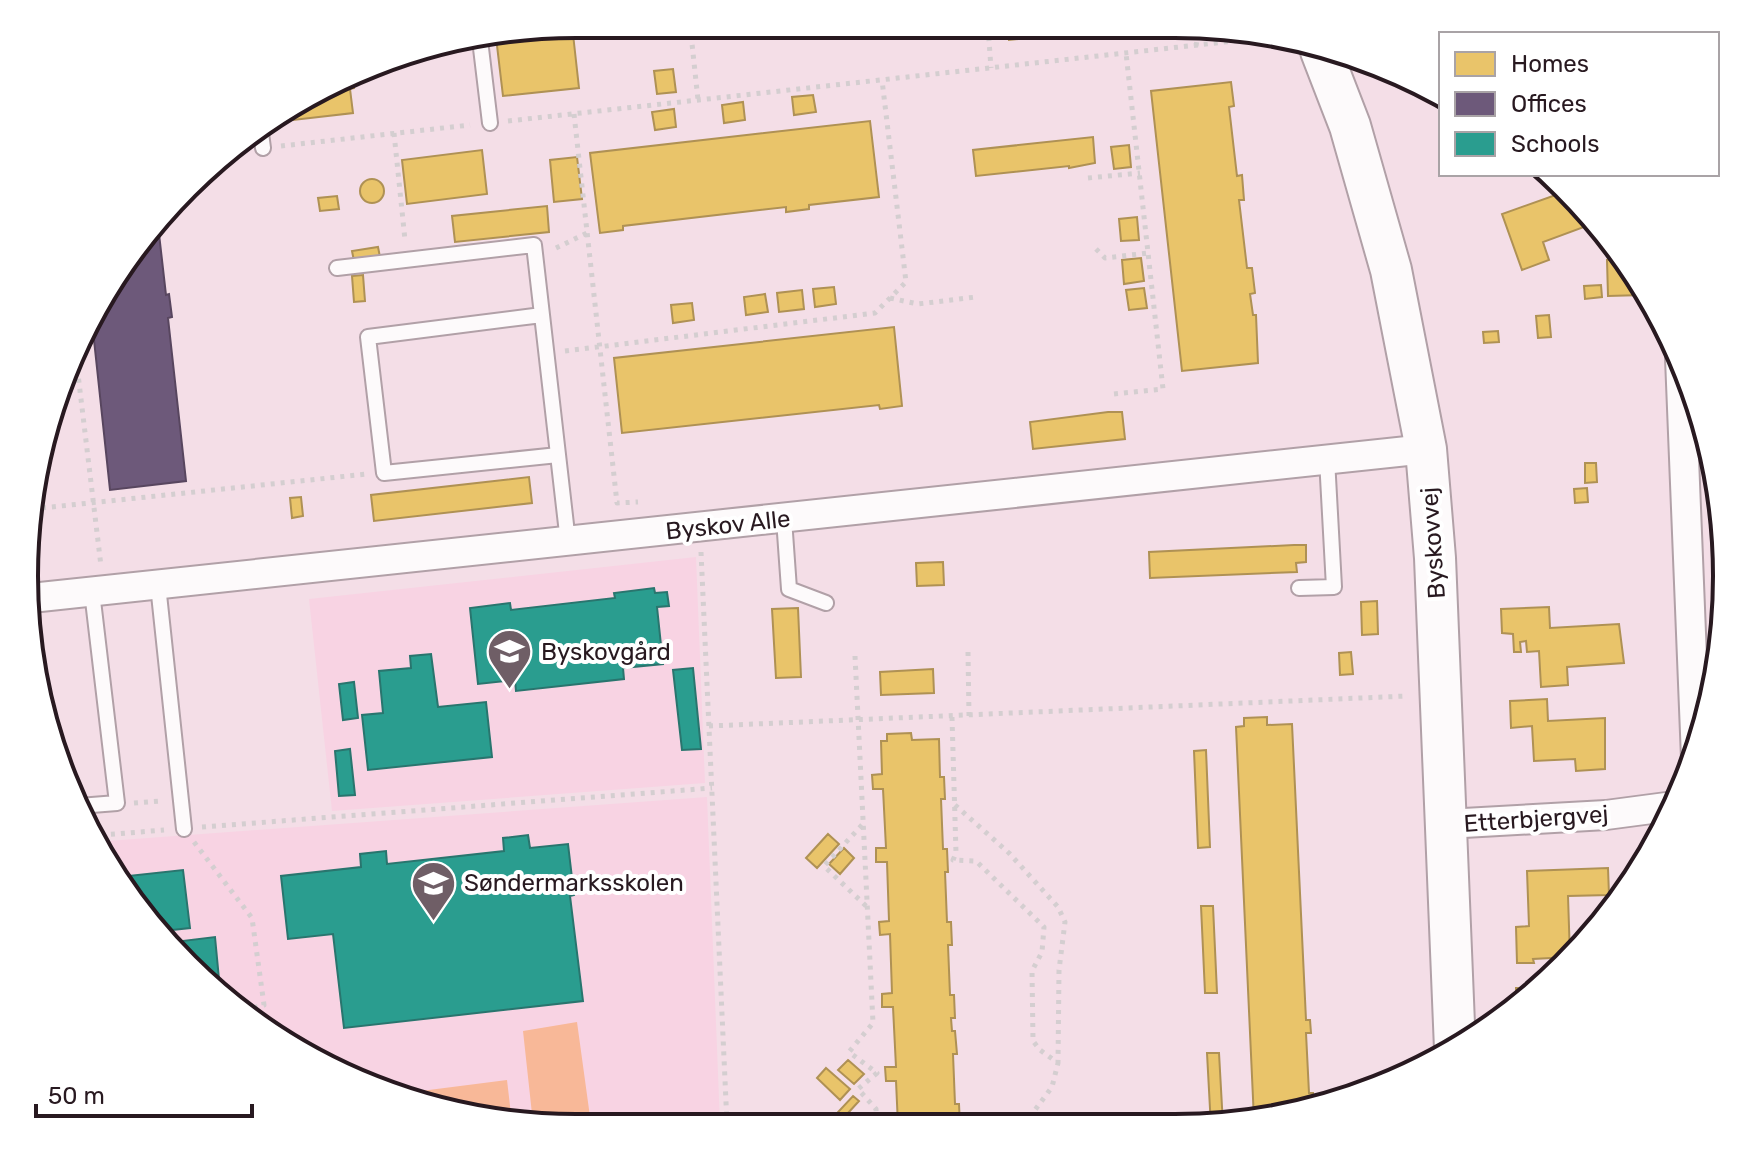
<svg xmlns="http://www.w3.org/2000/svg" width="1751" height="1152" viewBox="0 0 1751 1152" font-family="Rubik,sans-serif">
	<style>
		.built { fill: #f8d3e3 }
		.green { fill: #f8b898 }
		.homes { fill: #e9c46a; stroke: #af9154; stroke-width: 2 }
		.offices { fill: #6d597a; stroke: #58465f; stroke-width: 2 }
		.schools { fill: #2a9d8f; stroke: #29756e; stroke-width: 2 }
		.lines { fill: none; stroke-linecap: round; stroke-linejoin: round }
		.service-casing { stroke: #b1a0a7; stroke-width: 18 }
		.minor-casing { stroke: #b1a0a7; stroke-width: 32 }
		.secondary-casing { stroke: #b1a0a7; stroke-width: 44 }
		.path { stroke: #d4ced0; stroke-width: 5; stroke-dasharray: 4 6; stroke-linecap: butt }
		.service { stroke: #fdfafb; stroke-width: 14 }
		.minor { stroke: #fdfafb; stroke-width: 28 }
		.secondary { stroke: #fdfafb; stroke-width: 40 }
		.labels { text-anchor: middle; stroke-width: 8; stroke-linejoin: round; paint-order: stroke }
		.street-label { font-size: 24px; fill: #281920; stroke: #fff }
		.poi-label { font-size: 24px; fill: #281920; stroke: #fff; text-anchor: start }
		.rim { fill: none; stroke: #281920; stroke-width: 4 }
	</style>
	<rect width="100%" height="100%" fill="#f4dee7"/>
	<path class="built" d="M696,557L705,783L332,811L309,599Z
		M707,797L720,1124L503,1123L332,1071L212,991L98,852L94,842Z"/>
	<path class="green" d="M577,1022L591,1124L533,1123L523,1031Z
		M507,1080L512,1123H503L422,1098L421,1091Z"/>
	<path class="homes" d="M572,25L579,88L503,96L496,37Z
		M1008,27L1085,28V32L1009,40Z
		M673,69L676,92L657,94L654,71Z
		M353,76L354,88L350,89L353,113L276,122L275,114Z
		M1231,82L1234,106L1229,107L1237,176L1242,175L1244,200H1239L1247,268H1252L1255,293L1250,294L1253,315H1256L1258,363L1182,371L1151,91Z
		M813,95L816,112L794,115L792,97Z
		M743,102L745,120L724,123L722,105Z
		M674,109L676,127L655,130L652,112Z
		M870,121L879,197L809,205V209L786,212V207L623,226V230L600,233L590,153Z
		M1093,137L1095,163L1069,168V166L976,176L973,150Z
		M1129,145L1131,167L1114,169L1111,147Z
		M482,150L487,194L407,204L402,160Z
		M577,157L582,199L554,202L550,160Z
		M360 191a12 12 0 1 1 24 0a12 12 0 1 1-24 0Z
		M1567,191L1573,198L1584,227L1543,242L1549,260L1522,270L1502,214Z
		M337,196L339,209L320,211L318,198Z
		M547,206L549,232L455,242L452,216Z
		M1137,217L1139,240L1121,241L1119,219Z
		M378,247L380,257L354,261L352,251Z
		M1141,258L1144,281L1124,284L1122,260Z
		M1625,259L1642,287L1643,295L1608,296L1607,260Z
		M363,275L365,301L354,302L352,276Z
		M1601,285L1602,297L1585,299L1584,286Z
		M834,287L836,304L815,307L813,289Z
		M1144,288L1147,308L1129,310L1126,290Z
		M802,290L804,309L779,312L777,293Z
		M765,294L768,312L746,315L744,297Z
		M692,303L694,320L673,323L671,305Z
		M1549,315L1551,337L1538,338L1536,316Z
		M894,327L902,406L880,409L879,405L622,433L614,358Z
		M1498,331L1499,342L1484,343L1483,332Z
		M1108,412H1122L1125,439L1033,449L1030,422Z
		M1585,463H1596L1597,482L1585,483Z
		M529,477L532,503L374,521L371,495Z
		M1587,488L1588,502L1575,503L1574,489Z
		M301,497L303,516L292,518L290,498Z
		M1294,545H1306V562L1296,563L1297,572L1150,578L1149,552Z
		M943,562L944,585L917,586L916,563Z
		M1377,601L1378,634L1362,635L1361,602Z
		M1549,607L1550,628L1619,624L1624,663L1567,667L1568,685L1541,687L1539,651L1527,652L1526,641L1520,642L1521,652H1514L1513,634L1502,633L1501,609Z
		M798,608L801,677L776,678L772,609Z
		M1351,652L1353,674L1340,675L1339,653Z
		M933,669L934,693L881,695L880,672Z
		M1547,699L1548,721L1605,718V769L1576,771L1575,759L1534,761L1532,726L1511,728L1510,701Z
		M1267,717V725L1292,724L1306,1020H1310L1311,1033H1306L1309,1093H1313L1314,1105H1309L1310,1111L1254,1120L1236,727L1244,726V718Z
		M911,733L912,740L939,739L940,777H944L945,799H941L943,849H947L948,872H945L947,922H951L952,945H948L950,995H954L955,1018H951L952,1031H955L957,1054H953L955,1104H959L960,1126L898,1125L896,1081H886L885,1067H896L893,1007H882V994L892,993L890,934L880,935L879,922L889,921L887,862H876V848H886L883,789H873L872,775L882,774L881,741H887V734Z
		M1206,750L1210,847L1198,848L1194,751Z
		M828,834L839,844L817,868L806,858Z
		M844,848L854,858L840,874L829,864Z
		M1608,868L1609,895L1568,896L1570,957L1533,959L1534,963H1517L1516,927L1529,926L1527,871Z
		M1201,906H1213L1217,993H1205Z
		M1516,988L1538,989L1516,1010Z
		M1207,1053H1219L1223,1125L1211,1127Z
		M848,1060L864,1074L854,1084L838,1070Z
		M826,1068L850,1089L840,1100L817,1078Z
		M853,1096L859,1101L837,1125H826Z"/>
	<path class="offices" d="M162,218V224L158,225L166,295L169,294L172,317L168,318L186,481L110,490L92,321L138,240Z"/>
	<path class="schools" d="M654,588L655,593L667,592L669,606L657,607L663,664L623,668L624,679L516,691L515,680L478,684L470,608L510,603L511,610L615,598L614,593Z
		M431,654L438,707L486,702L492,757L368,770L362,715L383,713L379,671L411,668L410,656Z
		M693,668L701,749L682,750L673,670Z
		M354,682L358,718L343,720L339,684Z
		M350,749L355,795L339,796L335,751Z
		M528,835L530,848L568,844L574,895L570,896L583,1001L344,1028L333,934L288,939L281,876L361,867L360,854L386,851L387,864L504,851L503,838Z
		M183,870L190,928L163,931L119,877Z
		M215,937L220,990L212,991L184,957L182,941Z"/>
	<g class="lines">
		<defs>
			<path id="service" d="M480,40L490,123
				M260,126L263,148
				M337,268L534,245L568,542
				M542,315L368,337L384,473L558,455
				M784,519L789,589L826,603
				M158,585L184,829
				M1299,588L1334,587L1327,459
				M79,806L117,803L92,592"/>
			<path id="minor" d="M1680,358L1696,758
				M31,598L1426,449
				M1446,824L1606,815L1674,806"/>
			<path id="secondary" d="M1321,51L1350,126L1391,270L1426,449L1435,558L1455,1049"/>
		</defs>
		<use href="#service" class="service-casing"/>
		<use href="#minor" class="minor-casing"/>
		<use href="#secondary" class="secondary-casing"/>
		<path class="path" d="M690,25L698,100
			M988,27L991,68
			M1196,46L1199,28
			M574,114L617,503L638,502
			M508,121L1270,37
			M394,133L405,240
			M281,146L470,125
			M1088,178L1140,173
			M556,248L587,233
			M1096,249L1105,258L1148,253
			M890,298L918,304L976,297
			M75,349L101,566
			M565,351L875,313L906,282L882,80
			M1114,394L1163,389L1126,53
			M32,509L367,474
			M701,552L727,1124
			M968,652L969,716
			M855,656L873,1023L849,1052L877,1073L858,1089L876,1109L877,1125
			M952,717L956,853L953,860L976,861L1044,927L1042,952L1032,971L1033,1041L1040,1050L1058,1063L1052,1087L1023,1126
			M709,726L1407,696
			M134,803L160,801
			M955,805L1009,853L1058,907L1065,922L1059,970L1058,1063
			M862,825L824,866L866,906
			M202,827L712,788
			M91,836L164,830
			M194,842L252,918L264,1005L242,1011"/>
		<use href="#service" class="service"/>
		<use href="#minor" class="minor"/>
		<use href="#secondary" class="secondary"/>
	</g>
	<defs>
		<symbol id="school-pin" viewBox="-11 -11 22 30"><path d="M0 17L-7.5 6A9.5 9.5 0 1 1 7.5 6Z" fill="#6f5e66" stroke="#fff"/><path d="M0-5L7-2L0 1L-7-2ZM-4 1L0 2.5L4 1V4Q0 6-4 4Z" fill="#fff"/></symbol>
	</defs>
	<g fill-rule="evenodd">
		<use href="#school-pin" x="484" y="626" width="51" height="69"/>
		<use href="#school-pin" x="408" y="858" width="51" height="69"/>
	</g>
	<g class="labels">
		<g class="street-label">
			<text transform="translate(728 525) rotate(-6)" y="8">Byskov Alle</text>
			<text transform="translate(1433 543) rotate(-94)" y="8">Byskovvej</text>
			<text transform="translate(1536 819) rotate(-4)" y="8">Etterbjergvej</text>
		</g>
		<g class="poi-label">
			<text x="541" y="660">Byskovgård</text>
			<text x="464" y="891">Søndermarksskolen</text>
		</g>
	</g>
	<path d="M0 0H1751V1152H0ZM576 38H1175A538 538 0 0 1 1713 576V576A538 538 0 0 1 1175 1114H576A538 538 0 0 1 38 576V576A538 538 0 0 1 576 38Z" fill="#fff" fill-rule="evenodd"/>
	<path class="rim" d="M576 38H1175A538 538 0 0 1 1713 576V576A538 538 0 0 1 1175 1114H576A538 538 0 0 1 38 576V576A538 538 0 0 1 576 38Z"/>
	<rect x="1439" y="32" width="280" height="144" fill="#ffffff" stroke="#a9a3a6" stroke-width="2"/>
	<rect x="1455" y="52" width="40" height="24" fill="#e9c46a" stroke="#a9a3a6" stroke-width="2"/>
	<text x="1511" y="72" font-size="24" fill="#281920">Homes</text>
	<rect x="1455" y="92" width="40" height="24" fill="#6d597a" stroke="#a9a3a6" stroke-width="2"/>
	<text x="1511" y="112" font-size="24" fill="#281920">Offices</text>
	<rect x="1455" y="132" width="40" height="24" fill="#2a9d8f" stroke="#a9a3a6" stroke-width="2"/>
	<text x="1511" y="152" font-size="24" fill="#281920">Schools</text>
	<path d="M36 1104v12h216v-12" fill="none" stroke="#281920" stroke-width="4"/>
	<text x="48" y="1104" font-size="24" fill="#281920" stroke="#ffffff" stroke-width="6" paint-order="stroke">50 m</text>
</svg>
